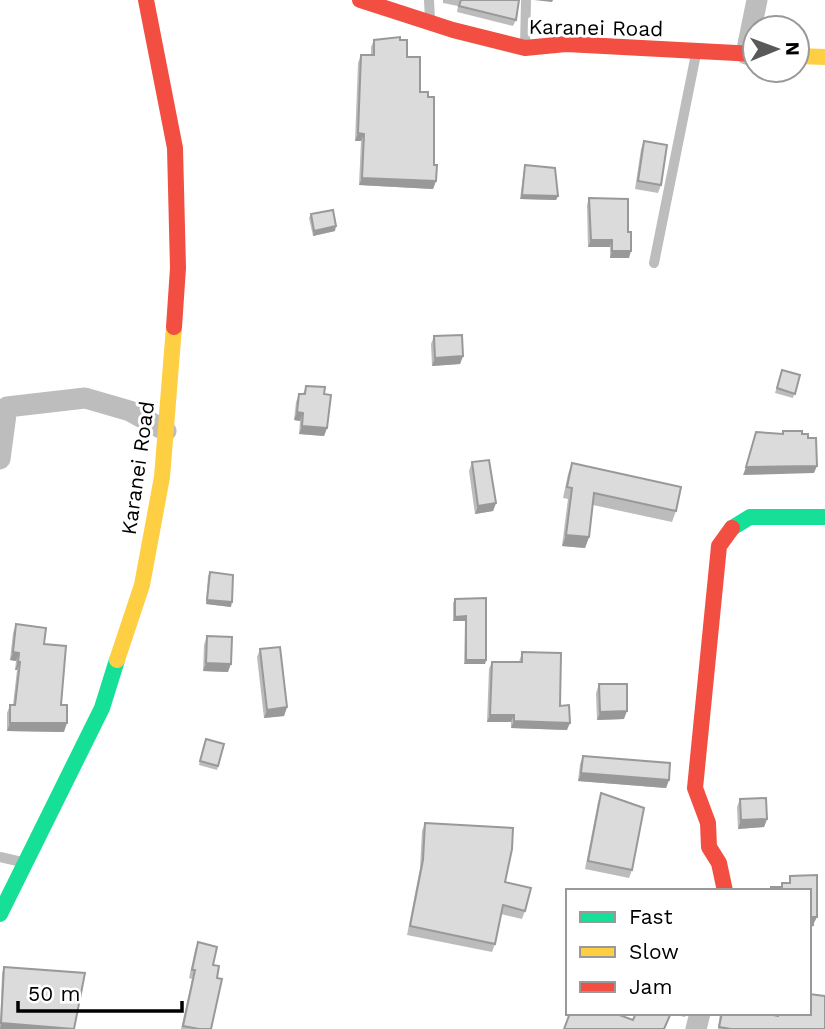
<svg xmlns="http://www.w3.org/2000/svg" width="825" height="1029" viewBox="0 0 825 1029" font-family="'Work Sans',sans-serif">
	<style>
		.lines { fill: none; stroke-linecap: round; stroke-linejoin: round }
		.lane { stroke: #bdbdbd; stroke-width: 10 }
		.street { stroke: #bdbdbd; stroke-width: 21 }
		.fast { stroke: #16e098; stroke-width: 16 }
		.slow { stroke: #ffcf43; stroke-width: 16 }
		.jam { stroke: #f24e42; stroke-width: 16 }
		.wall { fill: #bcbcbc }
		.shaded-wall { fill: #999 }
		.building { fill: #dbdbdb; stroke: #999; stroke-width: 2 }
		.labels { text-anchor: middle; stroke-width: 6; stroke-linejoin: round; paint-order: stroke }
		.street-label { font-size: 21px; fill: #000; stroke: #fff }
	</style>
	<rect width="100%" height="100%" fill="#fff"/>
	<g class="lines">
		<path class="lane" d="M429,0L430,20
			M525,46L526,0
			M654,263L696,54
			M0,857L22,862"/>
		<path class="street" d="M746,54L757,0
			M0,459L7,407L85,398L130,411L166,431
			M696,1029L700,1013"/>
		<path class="fast" d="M732,528L750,517H825
			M0,914L102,708L117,660"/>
		<path class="slow" d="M797,56L825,57
			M117,660L142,585L162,477L174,327"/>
		<path class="jam" d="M146,0L175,148L178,268L174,327
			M360,0L453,30L525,48L566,44L755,54
			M725,891L719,863L709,847L708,823L695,788L719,546L732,528"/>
	</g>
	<path class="wall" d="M443,0H519L516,20L513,26L457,12L458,6L443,3Z
		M374,40H400L407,57L420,92L434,165L436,181L433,189L359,185L361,141H355L358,63L361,55H371V47Z
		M644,141L661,185L658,193L635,189L641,149Z
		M525,165L558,196L556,200L520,199L524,169Z
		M589,198L628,232L629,258H610V247H588L587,205Z
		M311,214L335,231L313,236L309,218Z
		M434,336L463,356L460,364L432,366L431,344Z
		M782,370L800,375L793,398L775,393Z
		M306,386L324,394L327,428L324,436L299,434L300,421L294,420L296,402L299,394H303Z
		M472,462L496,503L493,511L475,514L469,471Z
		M572,463L676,511L672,522L593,505L589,537L585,548L562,546L568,499L563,498L568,474Z
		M210,572L231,607L206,604L208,576Z
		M486,598V660L485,664H464L465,621H453V603L455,599Z
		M16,624L44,644L61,705L64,732L7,731V713L10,705H13L17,670H15L16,661L10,660L13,633Z
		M207,636L228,672L203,671L204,645Z
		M260,649L287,707L284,716L264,718L257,657Z
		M522,652L560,706L567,730L511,728V722H487L489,669L492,662H519Z
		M599,684L624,719L597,720L596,693Z
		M204,743L218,766L217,770L199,765Z
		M583,756L669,780L666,788L578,781L580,764Z
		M601,793L632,870L629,878L585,869L598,802Z
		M740,799L767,819L764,827L738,829L737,807Z
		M425,823L505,882L525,911L522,919L501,914L495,944L492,952L407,935L420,868L422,831Z
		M198,942L213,965L217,978L211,1029H181L192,979L189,978L195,950Z
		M4,967L85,973L0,1029L2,973Z
		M636,1013H687L685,1017L671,1014L633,1020Z
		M720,1013H764L777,1016V1013H809L825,1029H718Z"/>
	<path class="shaded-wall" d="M534,0H553L552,2Z
		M358,133L364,134L361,141H355Z
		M362,178L436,181L433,189L359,185Z
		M522,195L558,196L556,200L520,199Z
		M336,226L335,231L313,236L314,231Z
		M591,240H612L610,247H588Z
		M612,251H631L629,258H610Z
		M463,356L460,364L432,366L435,358Z
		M297,412L303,413L300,421L294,420Z
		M302,426L327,428L324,436L299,434Z
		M817,466L814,473L743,475L746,467Z
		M496,503L493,511L475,514L478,506Z
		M566,535L589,537L585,548L562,546Z
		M207,600L232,602L231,607L206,604Z
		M466,616L465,621H453L455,617Z
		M13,652L19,653L16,661L10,660Z
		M466,660H486L485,664H464Z
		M18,662H20L17,670H15Z
		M206,663L231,664L228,672L203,671Z
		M287,707L284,716L264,718L267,710Z
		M627,711L624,719L597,720L600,712Z
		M490,715H514L511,722H487Z
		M514,721L570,723L567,730L511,728Z
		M10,723H67L64,732L7,731Z
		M581,773L669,780L666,788L578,781Z
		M767,819L764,827L738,829L741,820Z
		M812,917H817L809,933V925Z
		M1,1023L74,1029H0Z"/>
	<path class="building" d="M461,0H519L516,20L459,6Z
		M400,37V40H407V57H420V92H428V97H434V165H437L436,181L362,178L364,134L358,133L361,55H374V40Z
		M644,141L667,145L661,185L638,181Z
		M525,165L555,168L558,196L522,195Z
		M589,198L628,199V232H631V251H612V240H591Z
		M333,210L336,226L314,231L311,214Z
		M462,335L463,356L435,358L434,336Z
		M782,370L800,375L795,394L777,388Z
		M306,386L325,387L324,394L331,395L327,428L302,426L303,413L297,412L299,394H305Z
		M783,431H802V434H808V438H816L817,466L746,467L756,432L783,434Z
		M489,460L496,503L478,506L472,462Z
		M572,463L681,487L676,511L594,493L589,537L566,535L572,488L567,487Z
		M210,572L233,575L232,602L207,600Z
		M486,598V660H466V616L455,617V599Z
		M16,624L46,628L44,644L66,646L61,705H67V723H10V705H15L20,662H18L19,653L13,652Z
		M207,636L232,637L231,664L206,663Z
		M280,647L287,707L267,710L260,649Z
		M522,652L561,653L560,706L569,705L570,723L514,721V715H490L492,662H522Z
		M599,684H627V711L600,712Z
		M206,739L224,744L218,766L200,761Z
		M583,756L670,763L669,780L581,773Z
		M601,793L644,808L632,870L588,861Z
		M766,798L767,819L741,820L740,799Z
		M425,823L513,828L512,849L505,882L531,888L525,911L503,905L495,944L410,926L423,860Z
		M817,875V917H812L813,925H809V891H771V887H782V883H790V876Z
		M198,942L217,947L213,965L219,966L217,978L222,979L211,1029H199L183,1026L195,970H192Z
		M4,967L85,973L74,1029L1,1023Z
		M809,994L825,996V1029H731L719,1027L722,1013H764L778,1016V1013H809Z
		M570,1013H614L633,1020L636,1013H671L664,1029H564Z"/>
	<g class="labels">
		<g class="street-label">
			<text transform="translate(596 28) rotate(1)" y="7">Karanei Road</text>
			<text transform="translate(138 468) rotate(-82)" y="7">Karanei Road</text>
		</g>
	</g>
	<rect x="566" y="889" width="245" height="126" fill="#ffffff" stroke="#999999" stroke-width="2"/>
	<rect x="580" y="912" width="35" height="10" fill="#16e098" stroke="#999999" stroke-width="2"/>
	<text x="629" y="924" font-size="21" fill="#000000">Fast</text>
	<rect x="580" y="947" width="35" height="10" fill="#ffcf43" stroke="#999999" stroke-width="2"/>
	<text x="629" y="959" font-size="21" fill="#000000">Slow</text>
	<rect x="580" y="982" width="35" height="10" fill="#f24e42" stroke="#999999" stroke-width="2"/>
	<text x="629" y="994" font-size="21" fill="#000000">Jam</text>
	<g transform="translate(776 49) rotate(89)"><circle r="33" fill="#ffffff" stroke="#999999" stroke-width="2"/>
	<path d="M0-5L12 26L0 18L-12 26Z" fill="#595959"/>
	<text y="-10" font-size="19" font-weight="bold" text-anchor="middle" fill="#000000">N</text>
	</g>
	<path d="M18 1001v10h164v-10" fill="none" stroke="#000000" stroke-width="3.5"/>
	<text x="28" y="1001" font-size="21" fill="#000000" stroke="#ffffff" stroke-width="5" paint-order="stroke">50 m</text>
</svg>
